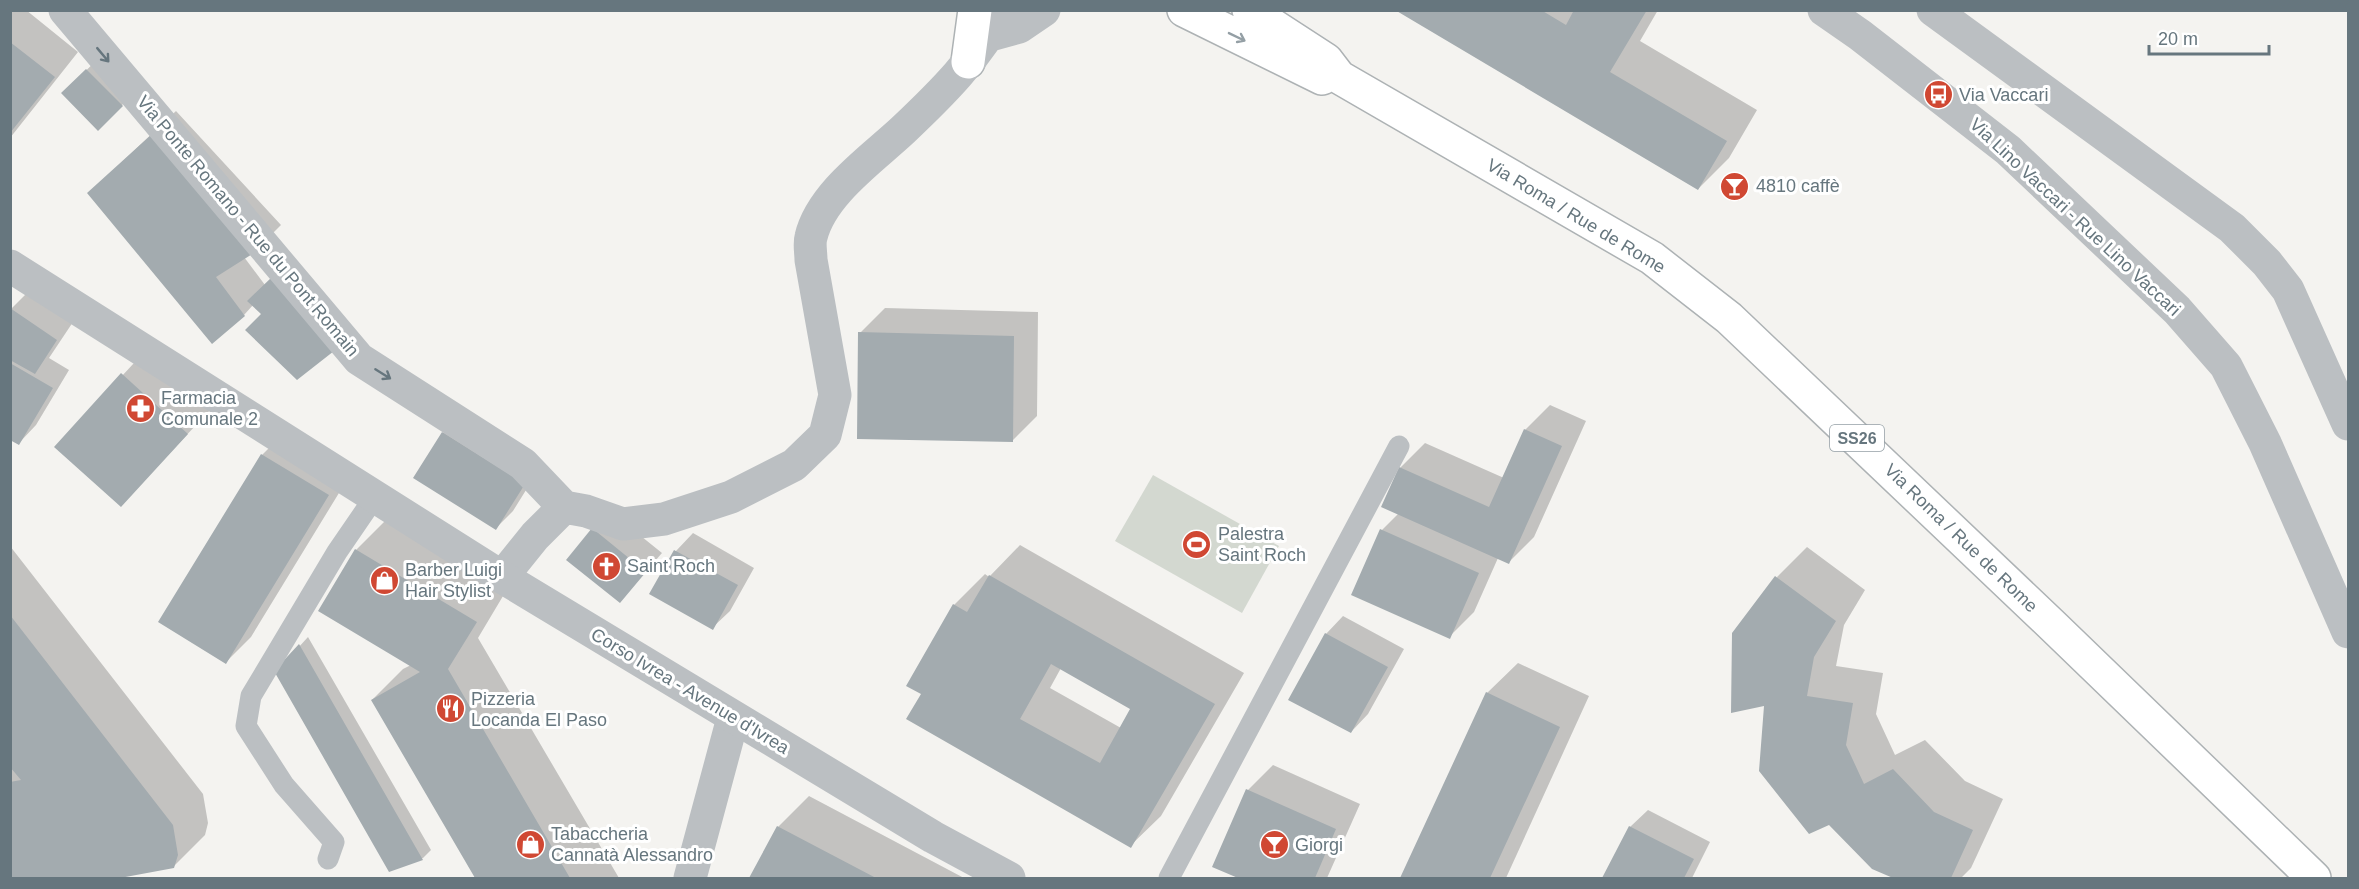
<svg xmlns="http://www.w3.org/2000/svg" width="2359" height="889" viewBox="0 0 2359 889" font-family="Arial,sans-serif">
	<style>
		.green { fill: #d3d8d0 }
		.shadow { fill: #0003; fill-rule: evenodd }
		.building { fill: #a3abaf; fill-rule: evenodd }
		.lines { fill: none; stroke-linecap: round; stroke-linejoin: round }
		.primary-casing { stroke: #adb2b4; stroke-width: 36 }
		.service { stroke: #bbbfc2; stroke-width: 21 }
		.minor { stroke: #bbbfc2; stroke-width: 33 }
		.tertiary { stroke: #bbbfc2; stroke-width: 33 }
		.primary { stroke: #fff; stroke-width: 33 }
		.oneway { stroke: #949fa5 }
		.oneway2 { stroke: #66767e }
		.labels { text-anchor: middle; stroke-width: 6; stroke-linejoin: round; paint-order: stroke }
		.shield { fill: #fff; stroke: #949fa5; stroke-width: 1.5 }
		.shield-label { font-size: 16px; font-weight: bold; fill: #66767e }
		.poi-label { font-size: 18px; fill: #66767e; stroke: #fff; text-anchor: start }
		.street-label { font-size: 18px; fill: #66767e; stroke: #fff }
	</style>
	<rect width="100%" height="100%" fill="#f4f3f0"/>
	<path class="green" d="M1153,475L1279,546L1242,613L1115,541Z"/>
	<path class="shadow" d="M26,10L78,52L10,138V11Z
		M1398,10H1658L1640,41L1757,110L1729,158L1698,189Z
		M104,53L139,88L98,129L63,93Z
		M176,111L281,225L256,250L244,257L265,285L263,313L253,305L244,315L89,193Z
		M29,291L73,322L49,358L69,370L36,425L19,443L10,438V310Z
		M885,308L1038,312L1037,416L1012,441L860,333Z
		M147,349L212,408L121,505L56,447Z
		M1550,405L1586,421L1534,537L1509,562L1498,558L1474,612L1449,637L1382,530L1399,513L1400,468L1425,443L1504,478L1525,430Z
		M461,415L541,466L513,511L496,528L415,478L443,433Z
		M287,430L353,470L251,637L226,662L262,455Z
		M611,512L662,553L620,601L568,560Z
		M387,519L506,591L478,638L619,878H477L372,700L403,669L411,665L356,550Z
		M693,533L754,568L730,611L712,628L651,594L676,551Z
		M1020,545L1244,673L1161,816L1130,846L923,693L908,685L954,605L985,574L989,577ZM1061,668L1132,709L1121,728L1050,688Z
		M10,546L203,794L208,823L205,835L174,866L112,878H10Z
		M1807,547L1865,590L1844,625L1836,666L1883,673L1876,714L1895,755L1925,740L1965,781L2003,799L1971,868L1961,878H1896L1873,868L1829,823L1777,577Z
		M1343,616L1404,649L1368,714L1351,732L1326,634Z
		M308,637L431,850L423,858L390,870L276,672Z
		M1518,663L1589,696L1506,878H1402L1487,693Z
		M1273,765L1360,804L1327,878H1242L1214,866L1248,790Z
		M809,796L964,878H751L778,827Z
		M1648,810L1710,842L1692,878H1604L1630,827Z"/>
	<path class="building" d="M1395,10H1541L1566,25L1574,10H1647L1610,72L1727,141L1698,190Z
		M10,42L55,77L10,133Z
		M86,69L123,106L98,131L61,93Z
		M151,135L257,251L216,277L245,316L212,344L87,193Z
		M272,277L334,351L297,380L245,330L261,314L247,301Z
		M10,308L57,340L35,374L10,360Z
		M858,332L1014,336L1013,442L857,439Z
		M10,363L53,388L19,445L10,440Z
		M121,373L188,434L121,507L54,447Z
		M1524,429L1562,446L1509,564L1381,507L1399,467L1489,507Z
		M442,432L525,484L496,530L413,478Z
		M261,454L329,495L226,664L158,622Z
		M592,528L646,572L620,603L566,560Z
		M1380,529L1479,573L1450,639L1351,595Z
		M355,549L477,622L448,669L570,878H475L371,700L420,672L318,611Z
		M674,550L738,585L713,630L649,594Z
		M989,575L1215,704L1131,848L906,719L921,694L906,686L953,604L967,612ZM1051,664L1130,709L1100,763L1020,719Z
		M1775,576L1836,621L1814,657L1807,696L1853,703L1846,745L1864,784L1893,769L1934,812L1973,830L1951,878H1893L1872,869L1829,825L1809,834L1759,771L1764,706L1731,713L1732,633Z
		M10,615L173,825L178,855L174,868L120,878H10V782L21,780L10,767Z
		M1325,633L1388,667L1351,733L1288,700Z
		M299,644L423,860L389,872L274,671Z
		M1486,692L1560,727L1490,878H1400Z
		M1246,789L1336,829L1315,878H1238L1212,867Z
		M777,826L876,878H749Z
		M1629,826L1694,859L1684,878H1602Z"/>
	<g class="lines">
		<defs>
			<path id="primary" d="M1184,10L1322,78
				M1249,10L1326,60L1339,77L1652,258L1729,318L2053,626L2314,878
				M968,62L975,10"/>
		</defs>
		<use href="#primary" class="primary-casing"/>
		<path class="service" d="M328,859L334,842L284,785L246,726L251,696L337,552L374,498
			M1169,878L1399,446"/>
		<path class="minor" d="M65,10L359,359L523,464L564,507
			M1824,10L1860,35L2008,150L2177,310L2226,366L2265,443L2348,632
			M990,35L1019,27L1044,10
			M564,507L586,511L623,524L664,519L731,497L794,465L825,435L835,395L811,260C811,253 809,244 811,237C821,194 872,159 903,130C940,95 979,57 1002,10
			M502,577L535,536L564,507
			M690,878L733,718"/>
		<path class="tertiary" d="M1933,10L2232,228L2267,263L2288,290L2348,424
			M10,266L502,577L933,837L1009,878"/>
		<use href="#primary" class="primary"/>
	</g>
	<defs><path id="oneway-shaft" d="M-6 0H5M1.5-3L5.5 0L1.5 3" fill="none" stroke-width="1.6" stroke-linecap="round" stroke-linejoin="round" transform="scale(1.5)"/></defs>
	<use class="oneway" href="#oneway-shaft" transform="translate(1237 37) rotate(26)"/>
	<g class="oneway2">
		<use href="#oneway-shaft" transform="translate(103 55) rotate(50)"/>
		<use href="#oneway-shaft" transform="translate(383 374) rotate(32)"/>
	</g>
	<defs>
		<symbol id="bus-disc" viewBox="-11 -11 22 22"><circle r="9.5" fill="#d04833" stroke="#fff"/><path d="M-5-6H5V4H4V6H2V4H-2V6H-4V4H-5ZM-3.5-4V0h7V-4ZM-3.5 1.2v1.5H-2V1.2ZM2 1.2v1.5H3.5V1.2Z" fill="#fff"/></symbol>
		<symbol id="bar-disc" viewBox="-11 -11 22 22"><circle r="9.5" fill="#d04833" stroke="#fff"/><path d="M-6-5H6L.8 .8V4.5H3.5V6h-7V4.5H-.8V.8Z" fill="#fff"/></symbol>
		<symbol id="pharmacy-disc" viewBox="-11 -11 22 22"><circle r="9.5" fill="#d04833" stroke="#fff"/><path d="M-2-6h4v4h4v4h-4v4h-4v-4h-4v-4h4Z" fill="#fff"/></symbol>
		<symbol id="stadium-disc" viewBox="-11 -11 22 22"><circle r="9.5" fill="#d04833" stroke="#fff"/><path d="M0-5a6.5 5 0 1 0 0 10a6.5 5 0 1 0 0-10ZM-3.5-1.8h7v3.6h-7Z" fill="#fff"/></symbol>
		<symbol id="church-disc" viewBox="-11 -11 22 22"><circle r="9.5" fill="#d04833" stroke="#fff"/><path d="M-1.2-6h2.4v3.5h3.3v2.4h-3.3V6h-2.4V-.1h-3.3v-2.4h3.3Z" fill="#fff"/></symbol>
		<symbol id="shop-disc" viewBox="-11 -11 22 22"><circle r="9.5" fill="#d04833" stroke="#fff"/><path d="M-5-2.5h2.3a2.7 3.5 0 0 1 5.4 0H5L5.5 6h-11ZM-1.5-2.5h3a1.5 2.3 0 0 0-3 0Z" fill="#fff"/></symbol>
		<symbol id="restaurant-disc" viewBox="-11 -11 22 22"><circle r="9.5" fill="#d04833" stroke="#fff"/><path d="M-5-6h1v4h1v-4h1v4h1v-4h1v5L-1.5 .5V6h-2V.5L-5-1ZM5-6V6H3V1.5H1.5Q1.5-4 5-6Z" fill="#fff"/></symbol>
	</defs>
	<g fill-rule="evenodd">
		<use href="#bus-disc" x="1922" y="78" width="33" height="33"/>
		<use href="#bar-disc" x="1718" y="170" width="33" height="33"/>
		<use href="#pharmacy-disc" x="124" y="392" width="33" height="33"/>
		<use href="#stadium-disc" x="1180" y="528" width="33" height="33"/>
		<use href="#church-disc" x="590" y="550" width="33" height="33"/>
		<use href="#shop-disc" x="368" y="564" width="33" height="33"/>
		<use href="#restaurant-disc" x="434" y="692" width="33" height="33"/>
		<use href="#shop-disc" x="514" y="828" width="33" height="33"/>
		<use href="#bar-disc" x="1258" y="828" width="33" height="33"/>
	</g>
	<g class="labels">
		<rect class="shield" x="1830" y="425" width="54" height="26" rx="4.5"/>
		<g class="shield-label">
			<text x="1857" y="444">SS26</text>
		</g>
		<g class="poi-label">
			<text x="1959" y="101">Via Vaccari</text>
			<text x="1756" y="192">4810 caffè</text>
			<text x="161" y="404">Farmacia<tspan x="161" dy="21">Comunale 2</tspan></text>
			<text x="1218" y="540">Palestra<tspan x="1218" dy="21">Saint Roch</tspan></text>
			<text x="627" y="572">Saint Roch</text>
			<text x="405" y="576">Barber Luigi<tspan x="405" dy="21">Hair Stylist</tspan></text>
			<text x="471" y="705">Pizzeria<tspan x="471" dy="21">Locanda El Paso</tspan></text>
			<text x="551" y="840">Tabaccheria<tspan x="551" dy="21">Cannatà Alessandro</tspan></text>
			<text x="1295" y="851">Giorgi</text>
		</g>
		<g class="street-label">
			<text transform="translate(1576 216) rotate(31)" y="6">Via Roma / Rue de Rome</text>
			<text transform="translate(2075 217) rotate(43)" y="6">Via Lino Vaccari - Rue Lino Vaccari</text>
			<text transform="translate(248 226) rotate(50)" y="6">Via Ponte Romano - Rue du Pont Romain</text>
			<text transform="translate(1961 538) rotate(44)" y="6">Via Roma / Rue de Rome</text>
			<text transform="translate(690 691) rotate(31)" y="6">Corso Ivrea - Avenue d'Ivrea</text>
		</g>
	</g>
	<rect width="2359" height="889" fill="none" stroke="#66767e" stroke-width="24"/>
	<path d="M2149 45v9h120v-9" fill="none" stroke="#66767e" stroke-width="3"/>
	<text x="2158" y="45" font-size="18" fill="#66767e" stroke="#ffffff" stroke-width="4.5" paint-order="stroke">20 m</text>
</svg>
